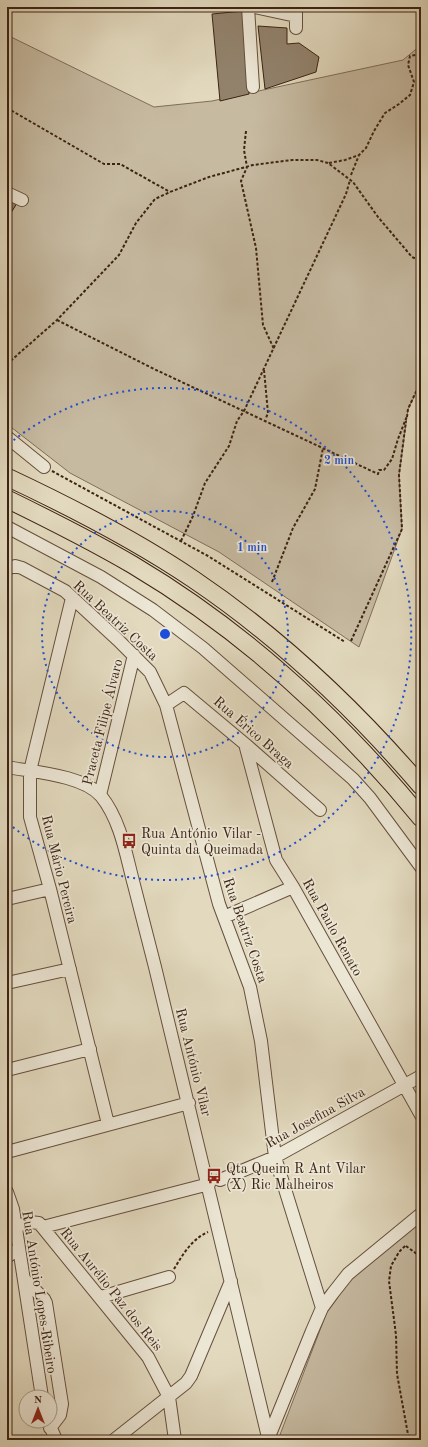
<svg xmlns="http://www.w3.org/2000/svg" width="428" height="1447" viewBox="0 0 428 1447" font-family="'Old Standard TT',serif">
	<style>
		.green { fill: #c6baa1; stroke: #816e5a }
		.building { fill: #92826c; stroke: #3c2313 }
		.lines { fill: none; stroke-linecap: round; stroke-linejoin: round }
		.minor-casing { stroke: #66503e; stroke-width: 14 }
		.highway-casing { stroke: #3c2313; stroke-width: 19 }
		.path { stroke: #3c2313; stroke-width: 2; stroke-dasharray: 3 2; stroke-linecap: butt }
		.minor { stroke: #ece6d5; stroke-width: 12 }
		.highway { stroke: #e2d9be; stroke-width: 17 }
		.ring { fill: none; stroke: #1d4ed8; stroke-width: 2; stroke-dasharray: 2 4 }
		.labels { text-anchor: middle; stroke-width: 3.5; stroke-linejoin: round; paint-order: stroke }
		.street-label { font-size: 14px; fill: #3c2313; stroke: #ece6d5 }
		.poi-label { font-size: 14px; fill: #3c2313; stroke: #ece6d5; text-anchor: start }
		.centre { fill: #1d4ed8; stroke: #ece6d5; stroke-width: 2 }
		.ring-label { font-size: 12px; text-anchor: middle; font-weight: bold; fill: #1d4ed8; stroke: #ece6d5; stroke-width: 3.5; stroke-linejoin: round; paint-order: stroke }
	</style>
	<rect width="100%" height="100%" fill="#e2d9be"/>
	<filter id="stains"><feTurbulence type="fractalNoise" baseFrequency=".005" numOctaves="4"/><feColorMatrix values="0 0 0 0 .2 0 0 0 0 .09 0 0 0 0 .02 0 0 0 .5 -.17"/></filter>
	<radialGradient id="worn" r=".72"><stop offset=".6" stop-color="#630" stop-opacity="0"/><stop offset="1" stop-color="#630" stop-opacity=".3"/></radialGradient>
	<path class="green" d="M7,35L154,107L212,101L403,60L421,45V383L408,409L399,475L402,529L359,647L219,552L70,473L7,424V219L17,203L7,197Z
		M421,1217V1440H278L328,1309L352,1277Z"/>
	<path class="building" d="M243,11L249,94L220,101L212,14Z
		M258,26L287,28V44L299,43L319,57L316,72L265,89Z
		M7,197L17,203L7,219Z"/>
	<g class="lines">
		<defs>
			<path id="minor" d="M248,7L253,87
				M255,7L296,16
				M296,28V7
				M7,193L22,200
				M7,437L44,467
				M7,527L101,577L153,610L203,648L353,779L370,798L421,867
				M7,569L15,566L22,568L65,591L118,640L150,672L166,705L219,904L250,987L261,1041L275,1157L322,1308
				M72,598L30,771V817L50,889L108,1124
				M166,705L184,693L245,744L320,810
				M245,744L276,860L293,887L421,1115
				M7,767C33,772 83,775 101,796C121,821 126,855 134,885C141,913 148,940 155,967C194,1124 231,1281 268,1437
				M100,795L134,655
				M7,899L50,889
				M224,917L293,887
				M7,983L70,969
				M7,1070L90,1049
				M7,1152L189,1103
				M220,1180L275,1157L421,1076
				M7,1192L13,1209L42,1397
				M16,1227L29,1222L39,1223L148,1357L169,1397L175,1440
				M43,1227L209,1184
				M7,1257L19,1248
				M24,1279L44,1299L46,1303L62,1404L60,1415L50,1428
				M101,1297L169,1277
				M48,1421L56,1440
				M268,1439L312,1331L322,1308L333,1293L348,1274L421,1214
				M114,1440L186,1383L191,1376L231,1281"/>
			<path id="highway" d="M7,477C71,507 134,539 193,579C279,637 354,708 421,786
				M7,499C50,520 92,541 133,565C244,631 339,718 421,818"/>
		</defs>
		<use href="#minor" class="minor-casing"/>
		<use href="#highway" class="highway-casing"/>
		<path class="path" d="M421,55L418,65L421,79
			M7,108L104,164H120L170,192
			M246,131L244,150L247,167L241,181L256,248L263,325L274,349
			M329,163L345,160L359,155L366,148L374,131L385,113L399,104L410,95L414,82L408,65L410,56L421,54
			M351,175L359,155
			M57,320L154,369L378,474L379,470H384L392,459L398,439L407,416
			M7,364L57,320L119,255L136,223L155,199L170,192L209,177L253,165L292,160H317L328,163L353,182L378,217L412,257L421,261
			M264,370L268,413L266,418
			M407,417L408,409L421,381
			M52,471L208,556L345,642
			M181,541L193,516L205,483L229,446L237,421L244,411L346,194L350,180
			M272,582L293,528L315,489L323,448
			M351,641L402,529L399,475L406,421
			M405,1246L399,1252L391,1266L389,1281L396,1335L397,1374L409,1440
			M406,1246L421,1257
			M174,1269C183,1254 192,1239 208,1232
			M38,1440L42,1435"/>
		<use href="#minor" class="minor"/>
		<use href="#highway" class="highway"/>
	</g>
	<g class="ring">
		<circle cx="165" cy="634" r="123"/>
		<path d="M9 444A246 246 0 1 1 9 824"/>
	</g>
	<defs>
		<symbol id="bus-bare" viewBox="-9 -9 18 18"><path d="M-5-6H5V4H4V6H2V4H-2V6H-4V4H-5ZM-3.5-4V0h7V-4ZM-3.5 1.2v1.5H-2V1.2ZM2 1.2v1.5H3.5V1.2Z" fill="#8f2418" stroke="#ece6d5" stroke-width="2.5" paint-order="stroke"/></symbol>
	</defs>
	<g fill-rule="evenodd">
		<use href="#bus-bare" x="118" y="830" width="22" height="22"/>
		<use href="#bus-bare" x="203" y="1165" width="22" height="22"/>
	</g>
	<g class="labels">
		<g class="street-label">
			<text transform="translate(116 620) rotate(43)" y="5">Rua Beatriz Costa</text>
			<text transform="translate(102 722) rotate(-76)" y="5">Praceta Filipe Álvaro</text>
			<text transform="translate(254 732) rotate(41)" y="5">Rua Érico Braga</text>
			<text transform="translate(60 869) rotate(76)" y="5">Rua Mário Pereira</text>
			<text transform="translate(333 927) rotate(61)" y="5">Rua Paulo Renato</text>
			<text transform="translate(246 930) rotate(71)" y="5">Rua Beatriz Costa</text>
			<text transform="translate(194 1062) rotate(76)" y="5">Rua António Vilar</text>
			<text transform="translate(315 1117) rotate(-29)" y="5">Rua Josefina Silva</text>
			<text transform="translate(112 1289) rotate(51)" y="5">Rua Aurélio Paz dos Reis</text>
			<text transform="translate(40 1292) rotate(81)" y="5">Rua António Lopes Ribeiro</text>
		</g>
		<g class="poi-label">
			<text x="141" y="838">Rua António Vilar -<tspan x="141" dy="16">Quinta da Queimada</tspan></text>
			<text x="226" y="1173">Qta Queim R Ant Vilar<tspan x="226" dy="16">(X) Ric Malheiros</tspan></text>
		</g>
	</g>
	<circle cx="165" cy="634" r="6" class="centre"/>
	<g class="ring-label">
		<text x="339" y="464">2 min</text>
		<text x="252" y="551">1 min</text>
	</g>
	<rect width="428" height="1447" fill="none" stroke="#e2d9be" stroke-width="24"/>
	<rect x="8" y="8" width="412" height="1431" fill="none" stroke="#3c2313" stroke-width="2"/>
	<rect x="12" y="12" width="404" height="1423" fill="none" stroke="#3c2313"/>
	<g transform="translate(38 1409)"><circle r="19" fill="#ece6d5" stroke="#a69887"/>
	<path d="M0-3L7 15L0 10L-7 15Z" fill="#8f2418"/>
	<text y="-6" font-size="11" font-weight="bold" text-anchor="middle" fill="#3c2313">N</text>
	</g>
	<rect width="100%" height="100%" filter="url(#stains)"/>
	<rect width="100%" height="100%" fill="url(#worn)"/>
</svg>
